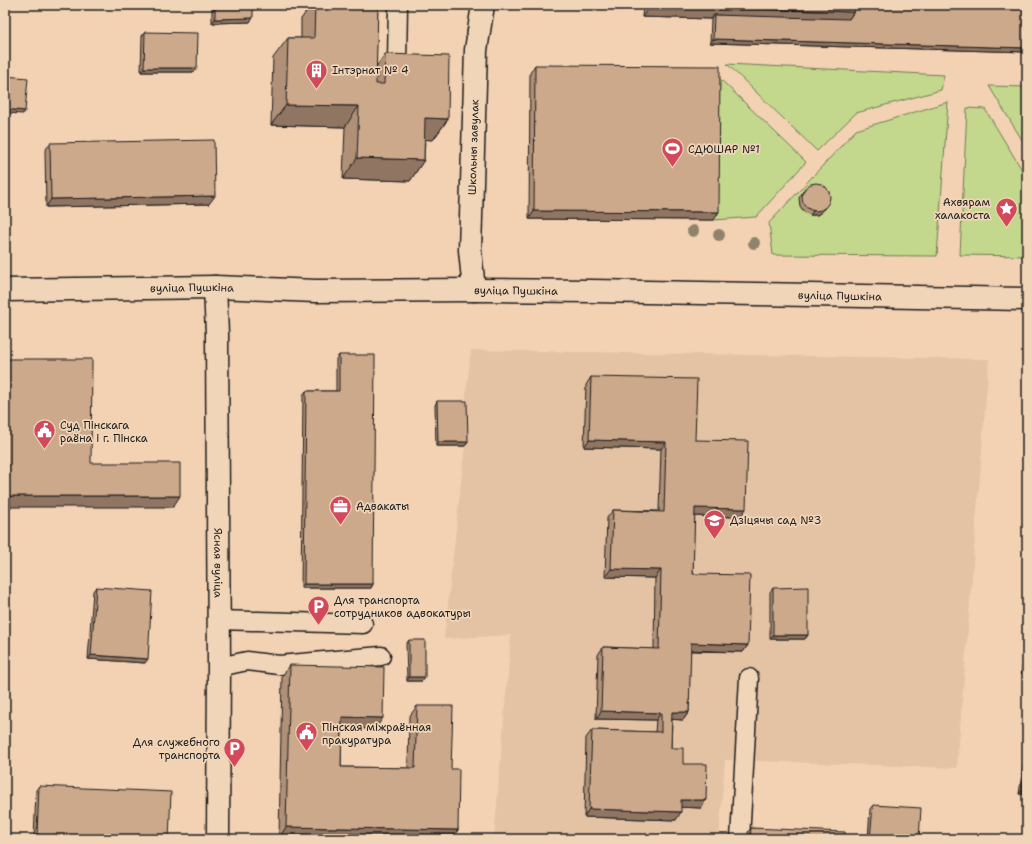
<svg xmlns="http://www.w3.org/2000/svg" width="1032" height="844" viewBox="0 0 1032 844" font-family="'Shantell Sans',sans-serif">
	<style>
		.built { fill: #e4c3a4 }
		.green { fill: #c3d88d; stroke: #707a54 }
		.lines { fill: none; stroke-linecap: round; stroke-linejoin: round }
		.service-casing { stroke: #1c1c1c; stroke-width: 21 }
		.minor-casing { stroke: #1c1c1c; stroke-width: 25 }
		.tertiary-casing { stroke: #1c1c1c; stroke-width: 25 }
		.service { stroke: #f1d5b8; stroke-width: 18 }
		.minor { stroke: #f1d5b8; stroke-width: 22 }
		.tertiary { stroke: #f1d5b8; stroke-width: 22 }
		.tree { fill: #8f836d }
		.wall { fill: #b09178; stroke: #1c1c1c }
		.shaded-wall { fill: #907662; stroke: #1c1c1c }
		.building { fill: #cda98c; stroke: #1c1c1c }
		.labels { text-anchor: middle; stroke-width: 3.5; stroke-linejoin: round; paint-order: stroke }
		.poi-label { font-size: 11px; fill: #1c1c1c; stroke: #f1d5b8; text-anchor: start }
		.street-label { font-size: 11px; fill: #1c1c1c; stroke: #f1d5b8 }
	</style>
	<rect width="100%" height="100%" fill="#f3d2b3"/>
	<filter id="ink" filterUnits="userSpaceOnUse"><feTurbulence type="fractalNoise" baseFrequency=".025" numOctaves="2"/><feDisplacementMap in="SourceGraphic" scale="8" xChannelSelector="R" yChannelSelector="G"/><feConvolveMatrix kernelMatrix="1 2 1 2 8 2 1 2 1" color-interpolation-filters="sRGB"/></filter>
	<g filter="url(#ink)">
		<path class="built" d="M471,350L989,359L957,768L725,760L719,839H494L511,635L444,639L465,446V405Z"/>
		<path class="green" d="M727,64L944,75L941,90L856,113L817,151Z
			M715,74L806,162L756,217L714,220Z
			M989,86L1027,87V148Z
			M948,102L937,256L773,255L769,223L856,130Z
			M967,108L985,109L1027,178V256L960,255Z"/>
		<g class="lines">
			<defs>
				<path id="service" d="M397,62L398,5
					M218,620L363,624
					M219,667L247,661L279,665L381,656
					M740,839L749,678"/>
				<g id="minor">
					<path id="s1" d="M215,287L217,334L219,667L218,839"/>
					<path id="s2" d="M474,290L470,250L476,50L483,5"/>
				</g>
				<g id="tertiary">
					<path id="s3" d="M5,290L215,287L316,291L474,290L593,291L1027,299"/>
				</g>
			</defs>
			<use href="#service" class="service-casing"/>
			<use href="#minor" class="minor-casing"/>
			<use href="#tertiary" class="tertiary-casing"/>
			<use href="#service" class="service"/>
			<use href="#minor" class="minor"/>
			<use href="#tertiary" class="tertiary"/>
		</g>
		<g class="tree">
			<circle cx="693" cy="231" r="6"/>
			<circle cx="719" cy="235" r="6"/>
			<circle cx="754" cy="243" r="6"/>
		</g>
		<path class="wall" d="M212,5H253L250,22L212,23Z
			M311,5H378L376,67L385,54L448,119L433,140L425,139L424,160L410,181L343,179L345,127L271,125L273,58L288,38H301V19Z
			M643,5H1027V52L710,43L711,19L642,17Z
			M145,32L194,72H141L142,36Z
			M535,65L714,220L529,219L530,73Z
			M50,143L209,204L46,207L45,151Z
			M805,188L823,211L817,215H810L804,212L800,206L799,198Z
			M339,355L373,584L371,588H301L303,395L306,391H336V359Z
			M591,377L695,440L740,517L694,516L693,574L748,645L743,652L690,651L689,712L683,720L672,719L671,748L683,764L706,800L701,808L681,807L676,820L584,817L586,738L592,730L655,732L656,720L596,719L598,655L603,647L654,649L655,578L605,577L607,518L613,510L659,511L661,449L584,447L586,385Z
			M437,401L468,442L465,446H436L435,405Z
			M96,587L145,663L88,659L93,591Z
			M773,588L808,635L805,639H770V592Z
			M1027,635V674L1021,673Z
			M409,640L422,681H407L406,644Z
			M290,665L375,729L342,728L341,767L408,768L409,717L417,706L451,769L458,830L451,839H352L279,838L282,676Z
			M1026,755H1027V794H1019L1024,759Z
			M39,786L169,839H34L36,790Z
			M873,805L919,839H868L870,809Z
			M1027,809V839H1026Z
			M751,828L845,839H748V832Z"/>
		<path class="shaded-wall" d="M650,6L854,12L846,23L714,15L711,19L642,17Z
			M253,18L250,22L212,23L215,19Z
			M713,39L1027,48V52L710,43Z
			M144,68H197L194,72H141Z
			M286,105L359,106L345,127L271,125Z
			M5,109L25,111L23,114L5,113Z
			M425,118L448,119L433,140L411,139Z
			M357,158L424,160L410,181L343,179Z
			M215,196L209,204L46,207L51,199Z
			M825,207L823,211L817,215H810L813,211Z
			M534,211L719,212L714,220L529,219Z
			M589,440L666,442L661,449L584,447Z
			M438,442H468L465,446H436Z
			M5,496H180L173,507H5Z
			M695,508L746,509L740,517L689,516Z
			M611,569L661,570L655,578L605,577Z
			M304,584H373L371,588H301Z
			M773,635H808L805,639H770Z
			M691,643L748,645L743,652L685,650Z
			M91,655L148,659L145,663L88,659Z
			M1024,669L1027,670V674L1021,673Z
			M409,677H425L422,681H407Z
			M601,711L661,713L656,720L596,719Z
			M672,712H689L683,720L666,719Z
			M342,717L383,718L375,729L334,728Z
			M1022,790H1027V794H1019Z
			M681,800H706L701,808L676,807Z
			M589,809L681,812L676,820L584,817Z
			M286,827L458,830L451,839H352L279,838Z
			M37,835L119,839H35Z"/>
		<path class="building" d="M215,5H253V18L215,19Z
			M315,5H378L376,84H384L385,54L449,56L448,119L425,118L424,160L357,158L359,106L286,105L288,38H314Z
			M650,5H854V12L650,6Z
			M854,5H1027V48L713,39L714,15L849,19L854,12Z
			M145,32L198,33L197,68H144Z
			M535,65L720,66L719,212L534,211Z
			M5,76L28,78L25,111L5,109Z
			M214,140L215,196L51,199L50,143Z
			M802 197a14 14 0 1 1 28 0a14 14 0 1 1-28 0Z
			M339,355H375L373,584H304L306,391H339Z
			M5,359H92L91,463H180V496H5Z
			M591,377L697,379L695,440L748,441L746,509L695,508L693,574L750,575L748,645L691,643L689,712H672L671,748H683V764H707L706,800H681V812L589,809L592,730L661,732V713L601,711L603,647L659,649L661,570L611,569L613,510L664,512L666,442L589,440Z
			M437,401H467L468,442H438Z
			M96,587L152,591L148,659L91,655Z
			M808,587V635H773V588Z
			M409,640H425V677H409Z
			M1027,649V670L1024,669Z
			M290,665L384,667L383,718L342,717L341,767L415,768L417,706H453L451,769H459L458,830L286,827Z
			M1026,755H1027V790H1022Z
			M39,786L171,792L169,839H119L37,835Z
			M873,805L921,808L919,839H870Z
			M751,828L845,832V839H750Z"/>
	</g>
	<defs>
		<symbol id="building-pin" viewBox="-11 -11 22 30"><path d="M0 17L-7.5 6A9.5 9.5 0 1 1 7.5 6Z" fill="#d1495b" stroke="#f1d5b8"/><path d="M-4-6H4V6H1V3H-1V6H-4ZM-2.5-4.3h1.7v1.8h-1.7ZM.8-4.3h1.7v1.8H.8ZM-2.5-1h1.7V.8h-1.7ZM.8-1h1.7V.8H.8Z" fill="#fff"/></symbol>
		<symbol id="stadium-pin" viewBox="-11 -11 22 30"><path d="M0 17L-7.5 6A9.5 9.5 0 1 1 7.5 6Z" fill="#d1495b" stroke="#f1d5b8"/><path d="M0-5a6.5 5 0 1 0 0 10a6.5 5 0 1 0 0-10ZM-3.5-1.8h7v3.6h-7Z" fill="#fff"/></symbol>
		<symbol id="sight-pin" viewBox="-11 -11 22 30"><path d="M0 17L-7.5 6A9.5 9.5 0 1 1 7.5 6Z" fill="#d1495b" stroke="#f1d5b8"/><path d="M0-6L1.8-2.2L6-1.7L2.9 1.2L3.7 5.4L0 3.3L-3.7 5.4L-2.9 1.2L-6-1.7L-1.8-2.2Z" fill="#fff"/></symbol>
		<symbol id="civic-pin" viewBox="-11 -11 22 30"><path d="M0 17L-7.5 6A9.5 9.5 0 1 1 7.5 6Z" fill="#d1495b" stroke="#f1d5b8"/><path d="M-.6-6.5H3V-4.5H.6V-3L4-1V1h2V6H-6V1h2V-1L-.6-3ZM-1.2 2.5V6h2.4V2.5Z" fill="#fff"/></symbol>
		<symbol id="office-pin" viewBox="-11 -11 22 30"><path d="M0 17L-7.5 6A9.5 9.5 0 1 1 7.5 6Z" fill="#d1495b" stroke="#f1d5b8"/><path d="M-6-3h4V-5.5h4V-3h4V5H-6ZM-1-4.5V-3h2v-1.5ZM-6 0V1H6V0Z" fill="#fff"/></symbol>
		<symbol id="school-pin" viewBox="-11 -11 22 30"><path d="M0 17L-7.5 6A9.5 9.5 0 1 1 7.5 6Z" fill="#d1495b" stroke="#f1d5b8"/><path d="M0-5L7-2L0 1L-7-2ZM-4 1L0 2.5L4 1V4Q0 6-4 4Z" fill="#fff"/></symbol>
		<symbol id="parking-pin" viewBox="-11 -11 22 30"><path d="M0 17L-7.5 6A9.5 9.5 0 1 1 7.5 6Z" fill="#d1495b" stroke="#f1d5b8"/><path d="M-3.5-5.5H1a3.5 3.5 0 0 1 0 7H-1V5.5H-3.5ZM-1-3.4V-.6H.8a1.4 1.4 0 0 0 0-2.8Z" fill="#fff"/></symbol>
	</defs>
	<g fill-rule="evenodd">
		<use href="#building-pin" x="304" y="58" width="25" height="34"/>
		<use href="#stadium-pin" x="660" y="136" width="25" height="34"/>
		<use href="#sight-pin" x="994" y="196" width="25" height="34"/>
		<use href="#civic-pin" x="32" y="418" width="25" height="34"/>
		<use href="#office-pin" x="328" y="494" width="25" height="34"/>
		<use href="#school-pin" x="702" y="508" width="25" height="34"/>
		<use href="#parking-pin" x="306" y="594" width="25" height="34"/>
		<use href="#civic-pin" x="294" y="720" width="25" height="34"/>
		<use href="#parking-pin" x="222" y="736" width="25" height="34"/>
	</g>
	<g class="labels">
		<g class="poi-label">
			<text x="332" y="74">Інтэрнат № 4</text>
			<text x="688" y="153">СДЮШАР №1</text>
			<text x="990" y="206" text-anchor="end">Ахвярам<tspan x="990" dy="13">халакоста</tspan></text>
			<text x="60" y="429">Суд Пінскага<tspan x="60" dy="13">раёна і г. Пінска</tspan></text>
			<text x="356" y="510">Адвакаты</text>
			<text x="730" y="524">Дзіцячы сад №3</text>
			<text x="334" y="604">Для транспорта<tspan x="334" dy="13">сотрудников адвокатуры</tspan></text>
			<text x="322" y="731">Пінская міжраённая<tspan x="322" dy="13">пракуратура</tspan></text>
			<text x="220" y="746" text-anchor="end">Для служебного<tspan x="220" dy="13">транспорта</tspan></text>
		</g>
		<g class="street-label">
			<text dy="4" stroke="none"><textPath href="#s2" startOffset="143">Школьны завулак</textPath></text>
			<text dy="4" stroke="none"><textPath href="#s3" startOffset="187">вуліца Пушкіна</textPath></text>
			<text dy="4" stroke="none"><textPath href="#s3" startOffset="511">вуліца Пушкіна</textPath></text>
			<text dy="4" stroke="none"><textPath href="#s3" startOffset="835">вуліца Пушкіна</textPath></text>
			<text dy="4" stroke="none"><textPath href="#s1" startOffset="276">Ясная вуліца</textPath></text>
		</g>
	</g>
	<rect width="1032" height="844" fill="none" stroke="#f1d5b8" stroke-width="20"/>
	<rect x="10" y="10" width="1012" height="824" fill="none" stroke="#1c1c1c" stroke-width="1.5" filter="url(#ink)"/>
</svg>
